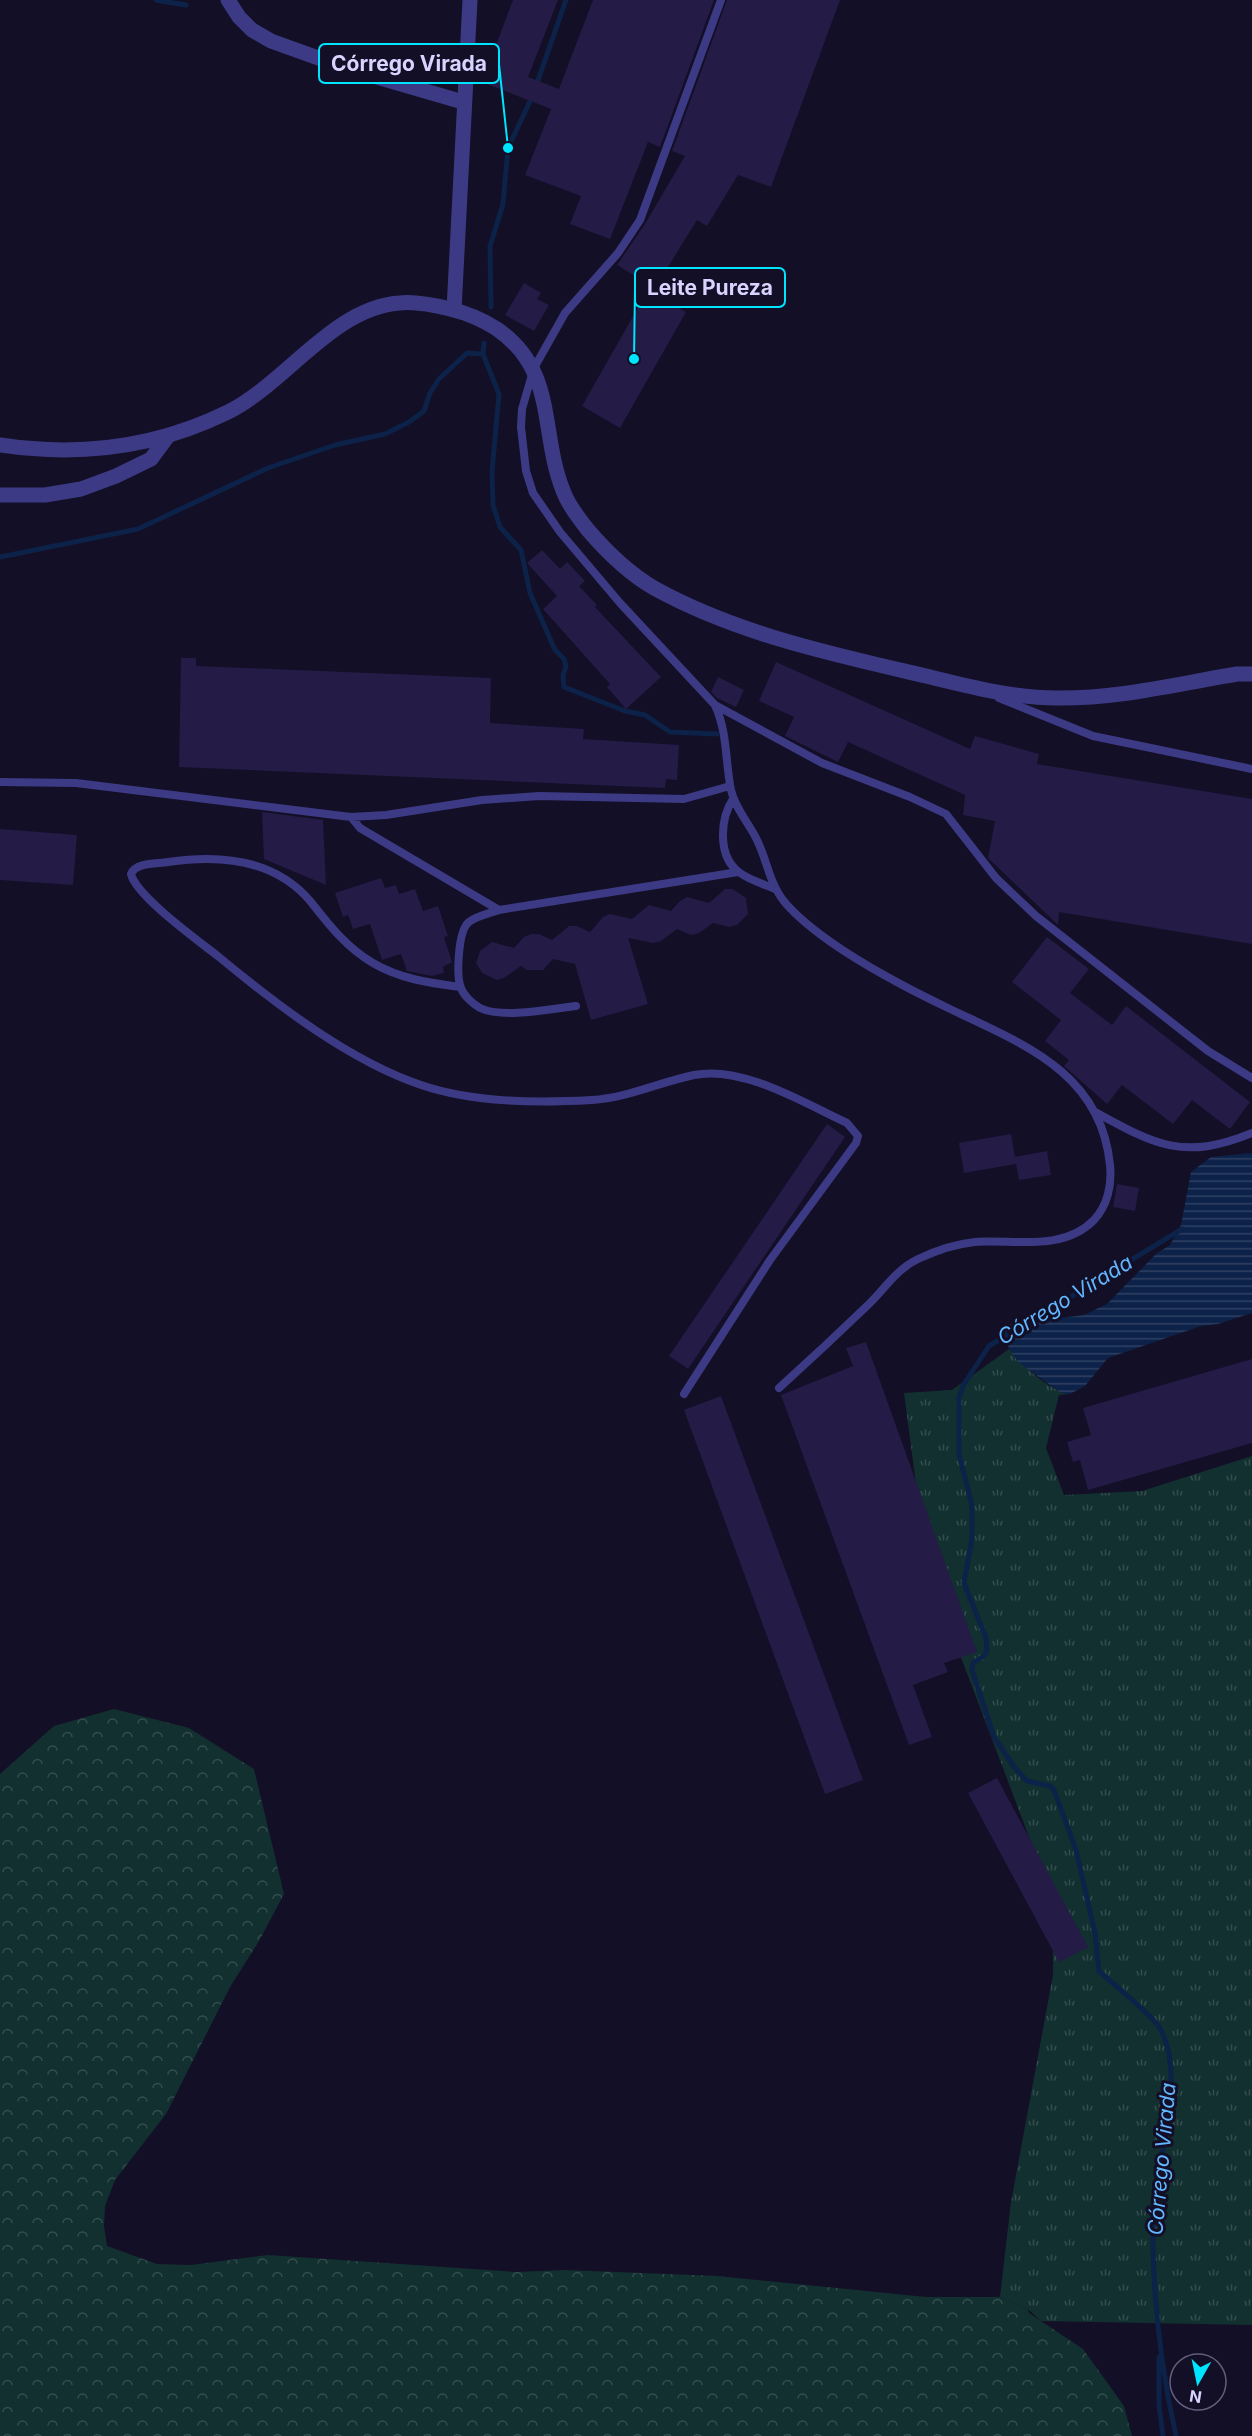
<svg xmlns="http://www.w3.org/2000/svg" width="1252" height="2436" viewBox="0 0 1252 2436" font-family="Inter,sans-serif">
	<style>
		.grass { fill: url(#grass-tufts) }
		.forest { fill: url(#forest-crowns) }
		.water { fill: url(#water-rules) }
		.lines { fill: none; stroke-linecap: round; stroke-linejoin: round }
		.stream { stroke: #0c2248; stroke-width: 5 }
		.building { fill: #241b47 }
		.service { stroke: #3d3a85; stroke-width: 8 }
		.minor { stroke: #3d3a85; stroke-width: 15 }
		.tertiary { stroke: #3d3a85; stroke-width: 15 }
		.labels { text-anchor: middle; stroke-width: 6; stroke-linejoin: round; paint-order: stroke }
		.water-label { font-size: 21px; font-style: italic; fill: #62b6ff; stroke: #130f26 }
		.leader { fill: none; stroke: #00e5ff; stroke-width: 2 }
		.callout-dot { fill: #00e5ff; stroke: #130f26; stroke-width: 2 }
		.callout { fill: #130f26; stroke: #00e5ff; stroke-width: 2 }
		.callout-label { font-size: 21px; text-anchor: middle; font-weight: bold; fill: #d9d4ff }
	</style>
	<defs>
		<pattern id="grass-tufts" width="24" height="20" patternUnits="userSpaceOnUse" patternTransform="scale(1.5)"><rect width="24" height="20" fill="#12302f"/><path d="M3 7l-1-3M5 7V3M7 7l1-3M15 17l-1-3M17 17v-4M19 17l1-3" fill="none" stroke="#344d4e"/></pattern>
		<pattern id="forest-crowns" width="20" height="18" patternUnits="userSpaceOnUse" patternTransform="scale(1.5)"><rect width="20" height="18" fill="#12302f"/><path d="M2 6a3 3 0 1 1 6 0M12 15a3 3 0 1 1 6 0" fill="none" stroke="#344d4e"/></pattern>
		<pattern id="water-rules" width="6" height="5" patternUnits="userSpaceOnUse" patternTransform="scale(1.5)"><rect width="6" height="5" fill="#0c2248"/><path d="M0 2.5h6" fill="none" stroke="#2f4163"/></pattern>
	</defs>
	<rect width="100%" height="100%" fill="#130f26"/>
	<path class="grass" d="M1009,1349C1021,1365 1051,1392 1070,1394L1059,1395L1046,1448L1064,1495L1142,1491L1252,1456V2325L1041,2321L1028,2309L1000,2297L1011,2202L1053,1975V1900L959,1652L924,1545L904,1393L952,1390Z"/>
	<path class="forest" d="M114,1709L189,1728L254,1769L284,1894L259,1941L230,1987L166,2114L115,2180L105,2206L104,2226L107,2246L157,2264L191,2265L268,2255L516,2272L565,2270L717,2276L926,2297H1000L1028,2309L1029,2313L1083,2349L1124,2406L1132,2436H0V1774L54,1726Z"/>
	<path class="water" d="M1252,1153V1313L1218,1324L1201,1326L1108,1358L1085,1386L1070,1394L1061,1393L1018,1362L1009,1349L1004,1333L1006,1325L1084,1315L1107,1304L1156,1254L1170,1245L1181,1225L1191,1172L1211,1157Z"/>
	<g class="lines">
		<path class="stream" d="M156,0L186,5
			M536,86L566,0
			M491,307L490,246L503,204L508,148L533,95
			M484,343L483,354L499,394L492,472L493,505L500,527L521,550L530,593L555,650L564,659L566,666L563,676L564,687L625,711L645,715L670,732L717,734
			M0,557L138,529L268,468L335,445L385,434L409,422L424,411L430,393L439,379L467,353L483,354
			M1023,1326L1182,1229
			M1010,1333L989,1346L964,1384L959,1397V1454L972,1506V1539L964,1583L986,1638L987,1650L984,1656L973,1663L972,1670L994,1737L1015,1768L1027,1781L1050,1786L1054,1790L1076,1850L1095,1933L1099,1971C1113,1984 1150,2013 1159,2027C1189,2075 1154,2165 1153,2219C1152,2293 1160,2364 1176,2436
			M1159,2357V2405L1163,2436"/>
	</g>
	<path class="building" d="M513,0H558L528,77L559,89L593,0H714L660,147L648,142L610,239L570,224L581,196L525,175L551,109L482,82Z
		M727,0H840L771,187L738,175L707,226L697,220L655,288L617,265L645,224L685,156L672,151Z
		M524,283L541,293L537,299L549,305L534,331L505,315Z
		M648,290L686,312L620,428L582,406Z
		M542,550L560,569L567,562L585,581L579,586L597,605L595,607L661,677L626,709L607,687L610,684L543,609L557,596L527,563Z
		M181,658H196V666L491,678L490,723L584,729L583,739L679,745L677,780L666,779L665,788L179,767Z
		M776,662L970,749L975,736L1039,754L1037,764L1252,799V944L1059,912L1058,925L988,858L995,821L963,815L965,795L848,742L838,762L785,736L794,717L759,701Z
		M718,677L744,690L736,707L717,698L711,692Z
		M262,812L323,820L326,885L264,859Z
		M0,829L77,835L73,885L0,880Z
		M381,878L385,888L396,885L399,894L415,889L423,911L438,906L448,936L444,937L452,962L443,967L444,973L432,976L407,971L401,954L382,960L370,924L353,929L348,915L343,917L335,893Z
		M725,889H733L746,898L748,914L737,925L729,927L713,923L699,933L691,935L677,929L661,941L653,943L628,938L648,1004L591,1020L575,964L553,959L543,970H527L521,966L504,978L497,980L482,973L476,963L480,951L492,942L514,948L524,937L531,934H539L552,940L569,926H577L590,932L603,917L610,914L632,919L649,905L671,911L680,901L687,897L709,903Z
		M1047,937L1089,969L1070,993L1112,1025L1126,1006L1250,1102L1230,1129L1192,1100L1173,1124L1122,1085L1107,1104L1064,1066L1069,1060L1045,1041L1061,1020L1012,982Z
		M827,1124L845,1137L688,1369L669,1356Z
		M1011,1134L1015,1157L1047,1151L1051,1175L1019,1180L1016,1164L964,1173L959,1143Z
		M1117,1184L1139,1188L1135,1211L1113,1207Z
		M866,1342L977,1652L944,1663L948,1672L913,1685L932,1737L909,1745L781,1395L853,1366L846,1348Z
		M1252,1359V1443L1088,1490L1080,1460L1073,1462L1067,1442L1091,1435L1083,1408Z
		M721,1396L863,1780L825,1794L684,1410Z
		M997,1778L1088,1947L1059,1962L968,1793Z"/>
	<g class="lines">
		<path class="service" d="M721,0L640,220L618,253L565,313L534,368L522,409L521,427L526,471L533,493L560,532L620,603L715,705C728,734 725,761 731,790C735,808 748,822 756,838C768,861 769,886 788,906C825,946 898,984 948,1008C1020,1043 1101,1071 1110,1165C1112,1184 1108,1205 1094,1220C1063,1252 1014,1239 975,1242C956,1244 935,1251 918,1259C897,1269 886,1287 870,1303C840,1332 810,1360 779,1388
			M999,698L1093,736L1252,769
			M715,705L822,763L910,797L946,814L996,878L1036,916L1208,1051L1252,1078
			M0,782L76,783L351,817L386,815L482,800L539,796L684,799L730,786
			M733,799C720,819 717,857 740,873C750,880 763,884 775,889
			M351,817L360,828L499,910
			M460,987C430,983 400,979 373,963C347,948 329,925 311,902C275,859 221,854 168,862C157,864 136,862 131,874C136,896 199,941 219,957C277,1005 350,1061 421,1085C474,1103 538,1103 592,1100C627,1098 660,1082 694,1075C742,1065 804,1103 847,1123L858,1136L856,1143L770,1260L684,1394
			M576,1006C551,1009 503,1019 480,1008C473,1004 464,996 461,988C456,976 458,930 469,922C476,916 490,913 499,910L738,872
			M1095,1112C1155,1145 1184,1161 1252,1133"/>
		<path class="minor" d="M228,0L239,17L252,30L271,41L346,68L463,102
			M0,495H45L81,489L116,476L151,459L168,436"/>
		<path class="tertiary" d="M454,310L470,0
			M0,445C80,457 155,448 228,412C286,383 333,308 399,303C416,301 434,305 450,309C467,313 483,320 497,329C558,371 539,433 564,493C569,506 580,520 588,530C606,551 630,574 654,588C737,634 835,655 926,676C967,686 1013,698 1056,698C1117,699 1176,684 1237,674H1252"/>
	</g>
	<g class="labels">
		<g class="water-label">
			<text transform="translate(1065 1300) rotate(-31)" y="7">Córrego Virada</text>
			<text transform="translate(1162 2159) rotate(-85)" y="7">Córrego Virada</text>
		</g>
	</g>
	<path class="leader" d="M508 148L499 64M634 359L635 288"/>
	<g class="callout-dot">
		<circle cx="508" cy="148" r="6"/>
		<circle cx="634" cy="359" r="6"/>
	</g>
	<g class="callout">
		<rect x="319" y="44" width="180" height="39" rx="6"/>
		<rect x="635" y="268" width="150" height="39" rx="6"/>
	</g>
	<g class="callout-label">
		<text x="409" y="71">Córrego Virada</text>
		<text x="710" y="295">Leite Pureza</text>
	</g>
	<g transform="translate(1198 2382) rotate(189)"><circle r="28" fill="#130f26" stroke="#625e7d" stroke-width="1.5"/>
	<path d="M0-4.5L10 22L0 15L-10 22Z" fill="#00e5ff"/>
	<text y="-9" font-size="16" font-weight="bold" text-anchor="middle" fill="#d9d4ff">N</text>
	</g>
</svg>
